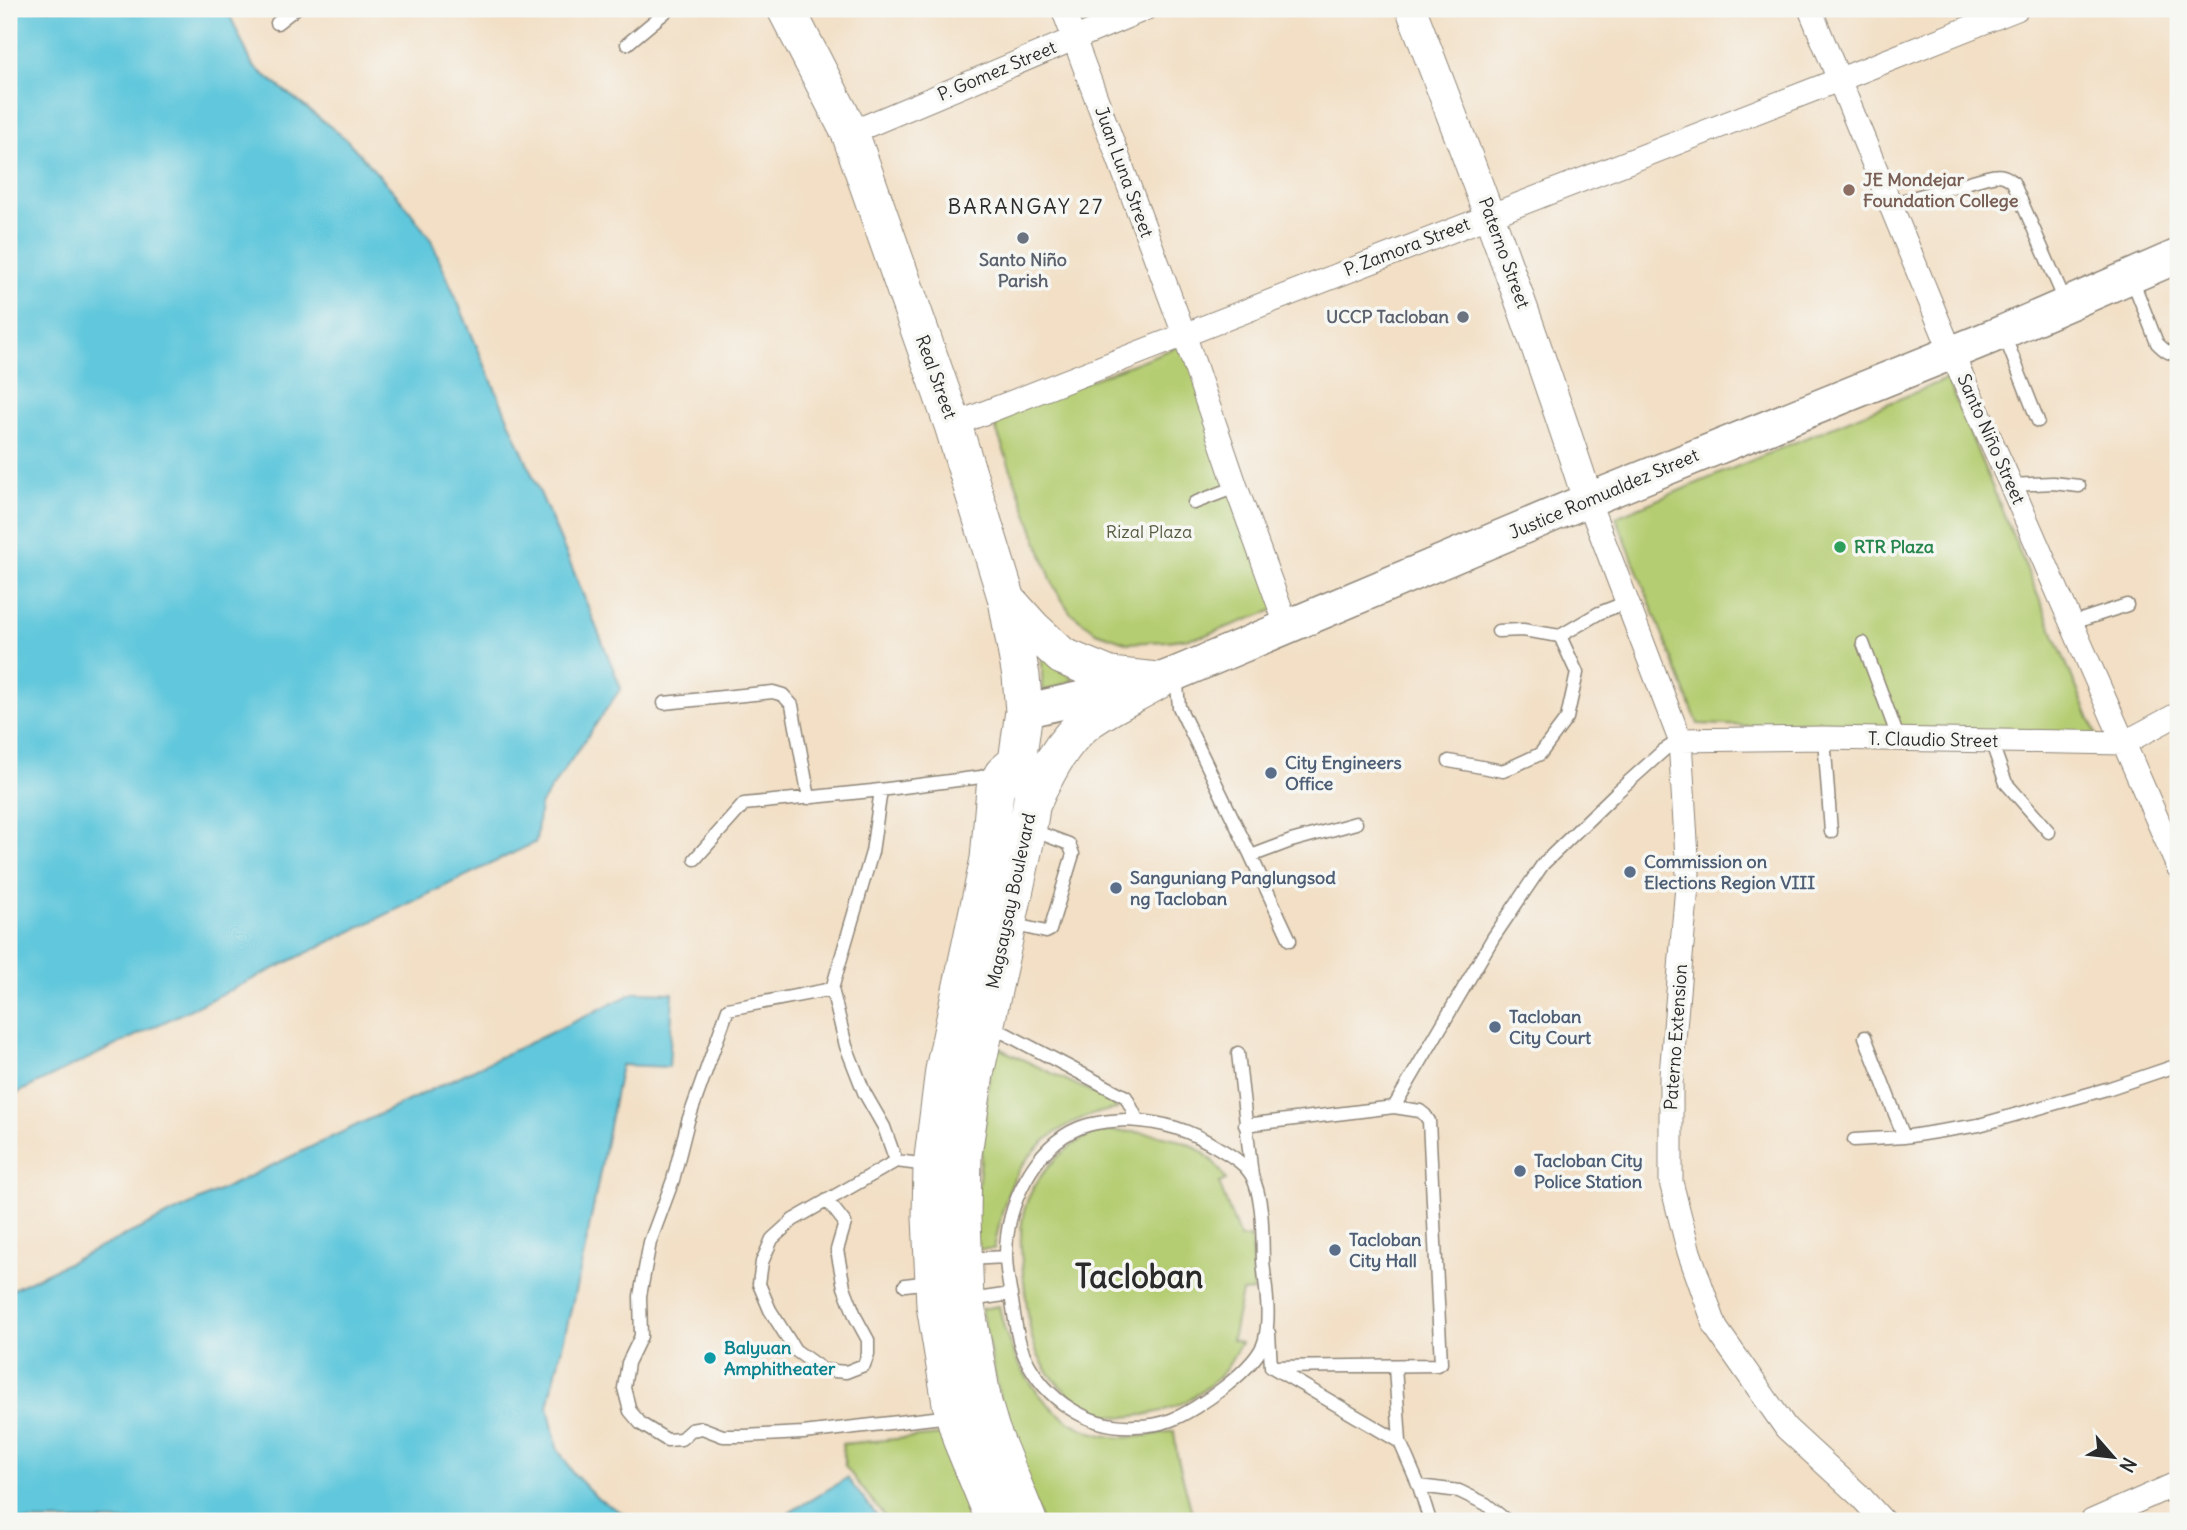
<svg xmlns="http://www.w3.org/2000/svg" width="2187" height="1530" viewBox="0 0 2187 1530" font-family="Delius,sans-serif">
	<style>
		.green { fill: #b5cd72; stroke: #707c4e; stroke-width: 2 }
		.water { fill: #60c7dc; stroke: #467984; stroke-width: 2 }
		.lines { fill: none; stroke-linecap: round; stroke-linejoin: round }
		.service-casing { stroke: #8e8578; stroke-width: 15 }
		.minor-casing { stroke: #8e8578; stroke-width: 25 }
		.tertiary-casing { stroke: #8e8578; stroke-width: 32 }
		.secondary-casing { stroke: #8e8578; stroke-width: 36 }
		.primary-casing { stroke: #8e8578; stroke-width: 39 }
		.service { stroke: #fff; stroke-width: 12 }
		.minor { stroke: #fff; stroke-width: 23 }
		.tertiary { stroke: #fff; stroke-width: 30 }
		.secondary { stroke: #fff; stroke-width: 33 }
		.primary { stroke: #fff; stroke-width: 37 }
		.education-dot { fill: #8d6e63; stroke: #f6f6f2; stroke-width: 2.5 }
		.worship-dot { fill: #6b7280; stroke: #f6f6f2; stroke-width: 2.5 }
		.leisure-dot { fill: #2e9e5b; stroke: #f6f6f2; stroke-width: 2.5 }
		.service-dot { fill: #5c6f8a; stroke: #f6f6f2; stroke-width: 2.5 }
		.culture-dot { fill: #0f9aa8; stroke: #f6f6f2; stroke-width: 2.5 }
		.labels { text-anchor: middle; stroke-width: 7; stroke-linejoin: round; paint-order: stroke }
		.street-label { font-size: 18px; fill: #2b2b2b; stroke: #f6f6f2 }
		.education-label { font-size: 18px; font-weight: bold; fill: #785e54; stroke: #f6f6f2; text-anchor: start }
		.worship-label { font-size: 18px; font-weight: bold; fill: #5b616d; stroke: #f6f6f2 }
		.park-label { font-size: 18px; fill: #545c40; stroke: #f6f6f2 }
		.leisure-label { font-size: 18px; font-weight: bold; fill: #27864d; stroke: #f6f6f2; text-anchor: start }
		.service-label { font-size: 18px; font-weight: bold; fill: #4e5e75; stroke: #f6f6f2; text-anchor: start }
		.culture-label { font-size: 18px; font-weight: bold; fill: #0d838f; stroke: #f6f6f2; text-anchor: start }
		.quarter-label { font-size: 21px; letter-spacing: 2px; fill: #2b2b2b; stroke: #f6f6f2 }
		.town-label { font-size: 32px; font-weight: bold; fill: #2b2b2b; stroke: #f6f6f2 }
	</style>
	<rect width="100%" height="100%" fill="#f6f6f2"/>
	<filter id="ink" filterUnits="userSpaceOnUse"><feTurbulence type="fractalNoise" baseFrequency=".0143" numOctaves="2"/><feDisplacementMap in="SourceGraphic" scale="14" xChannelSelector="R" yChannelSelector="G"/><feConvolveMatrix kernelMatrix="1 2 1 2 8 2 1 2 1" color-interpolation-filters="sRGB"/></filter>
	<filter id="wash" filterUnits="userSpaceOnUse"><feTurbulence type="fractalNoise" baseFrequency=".00686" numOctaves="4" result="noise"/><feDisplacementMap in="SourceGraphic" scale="28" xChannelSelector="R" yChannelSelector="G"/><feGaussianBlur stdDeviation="1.57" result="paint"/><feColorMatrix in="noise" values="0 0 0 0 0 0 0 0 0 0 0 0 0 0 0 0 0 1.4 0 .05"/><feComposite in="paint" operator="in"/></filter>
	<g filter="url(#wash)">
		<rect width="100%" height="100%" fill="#f2dfc5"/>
		<path class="green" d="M1192,341L1293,603L1203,636L1168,641L1128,643L1096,632L1070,612L1054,587L992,418Z
			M1947,379L2098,739L1698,724L1616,517Z
			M1042,653L1074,680L1046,691L1042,688Z
			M992,1045L1111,1101L1116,1105L1117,1109C1068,1116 1023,1148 1007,1196C1001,1213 998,1231 994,1249H972Z
			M1113,1131C1157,1132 1204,1137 1226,1180L1219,1183L1240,1238L1251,1237L1254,1291L1242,1292L1232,1340L1241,1343C1236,1351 1231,1362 1225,1370C1207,1391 1180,1408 1153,1413C1140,1416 1125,1418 1111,1416C1082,1411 1052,1383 1039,1357C1029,1337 1028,1312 1025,1290C1022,1265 1018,1236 1024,1211C1032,1179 1062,1146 1093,1134C1099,1132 1107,1132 1113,1131Z
			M999,1306C1010,1364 1049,1430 1114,1437C1134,1439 1154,1434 1174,1431L1177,1455L1194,1521H1041L1004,1418L981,1309Z
			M939,1435H949L983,1521H888L845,1466L842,1444Z"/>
		<path class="water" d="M9,9H227L253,66L346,139L403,202L431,240L569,560L621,688L540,805L536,842L9,1097Z
			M636,992L673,993L669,1067L621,1065L584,1254L548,1406L557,1448L573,1473L598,1499L637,1521H9V1291Z
			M847,1478L881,1521H771L782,1517Z"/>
	</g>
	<g filter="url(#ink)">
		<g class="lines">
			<defs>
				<path id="service" d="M277,23L295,9
					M627,44L669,9
					M1891,204L1987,177C1998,174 2004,174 2013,182L2066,303
					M2132,279L2157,343C2164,350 2168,354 2178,354
					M2003,332L2038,421
					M2011,485L2053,483L2079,486
					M1194,503L1236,487
					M2072,623L2127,605
					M1498,631L1523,630L1560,636
					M1863,643L1899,740
					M1176,674L1179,707L1251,856L1291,841L1356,823
					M664,703L773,692L783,695L792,705L809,798
					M1824,738L1831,832
					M1991,741L2006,783L2049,832
					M1449,761L1503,771L1540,754L1567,718L1577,673L1560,636L1599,613L1627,602
					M881,790L872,852L832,989L846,1046L864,1092L884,1127L896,1161
					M1251,856L1290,940
					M695,859L744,804L872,791L981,777L994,772
					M1011,924L1046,932L1050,930L1073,854L1069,844L1045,835L1031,833
					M832,989L728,1009L688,1121L673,1180L650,1242L640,1296L641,1336L628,1363L624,1388L630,1411L641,1424L667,1440L681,1439L691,1430L702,1428L723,1436H745L803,1433L951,1416
					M989,1025L1126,1097L1138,1121
					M1865,1037L1904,1137
					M1238,1053L1252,1176
					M1394,1107L1493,938L1543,864L1616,793L1664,750L1680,740
					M1126,1120C1164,1122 1188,1129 1220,1149C1232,1156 1245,1164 1252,1176C1264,1201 1262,1234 1263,1260C1265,1286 1271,1313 1265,1339C1259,1367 1197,1410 1171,1420C1161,1424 1146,1426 1135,1426C1088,1429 1045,1399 1025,1357C1017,1340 1015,1320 1012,1301C1009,1286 1006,1269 1006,1254C1006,1207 1033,1147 1079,1128C1094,1122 1110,1121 1126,1120Z
					M1245,1125L1394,1107L1420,1111L1425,1115L1429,1121L1441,1363L1437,1365L1271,1367L1269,1333
					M1854,1140L1904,1137L1979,1125L2110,1088L2178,1065
					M827,1200L845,1223L837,1250L844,1287L856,1318L868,1340V1354L864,1365L846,1372L823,1370L795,1350L770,1310L759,1284L762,1262L772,1239L793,1220L896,1161L928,1165
					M967,1259L1006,1257
					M905,1285L930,1282
					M970,1300L1011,1294
					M1272,1367L1400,1442
					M1395,1367L1400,1442L1419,1486L1430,1521
					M1419,1486L1459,1491L1486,1504L1507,1521"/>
				<path id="minor" d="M1063,9L1184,334L1236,487L1287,627
					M1810,9L1951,352L2011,485L2178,867
					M850,133L1145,9
					M953,425L1841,79L2017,9
					M1588,500L1680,740L1688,874L1671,1075V1182L1689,1252L1716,1328L1786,1428L1860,1496L1883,1521
					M1680,740L1824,738L2124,743L2178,714
					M2092,1521L2178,1483"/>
				<path id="tertiary" d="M1411,9C1474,171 1534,334 1588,500"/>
				<path id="secondary" d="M1024,711L1157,681L1175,674L1588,500L2003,332L2178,256"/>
				<path id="primary" d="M786,9L850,133L953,425L1007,600L1021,676L1024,711L1017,762
					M1007,600L1032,628L1062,656L1110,676L1157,681
					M1017,762C1022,766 1027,769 1030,775C1036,788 1029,818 1027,833L975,1074L963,1154L962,1218L965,1300L983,1403L991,1430L1028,1521
					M1031,806C1045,775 1061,741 1089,720C1110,705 1135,694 1157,681
					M995,1521L962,1441L951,1403L935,1305L931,1217L932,1166L944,1070L989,859L995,789L1003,774L1017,762"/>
			</defs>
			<use href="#service" class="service-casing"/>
			<use href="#minor" class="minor-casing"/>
			<use href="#tertiary" class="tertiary-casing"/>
			<use href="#secondary" class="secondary-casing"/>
			<use href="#primary" class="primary-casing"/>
			<use href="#service" class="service"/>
			<use href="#minor" class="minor"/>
			<use href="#tertiary" class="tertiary"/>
			<use href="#secondary" class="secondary"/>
			<use href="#primary" class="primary"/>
		</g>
	</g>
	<circle class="education-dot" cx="1849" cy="190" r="7"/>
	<g class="worship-dot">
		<circle cx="1023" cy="238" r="7"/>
		<circle cx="1463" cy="317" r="7"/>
	</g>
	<circle class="leisure-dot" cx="1840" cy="547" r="7"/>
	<g class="service-dot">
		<circle cx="1271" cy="773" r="7"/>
		<circle cx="1630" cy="872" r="7"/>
		<circle cx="1116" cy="888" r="7"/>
		<circle cx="1495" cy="1027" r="7"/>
		<circle cx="1520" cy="1171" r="7"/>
		<circle cx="1335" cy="1250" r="7"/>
	</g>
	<circle class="culture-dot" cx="710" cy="1358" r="7"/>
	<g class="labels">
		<g class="street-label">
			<text transform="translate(997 71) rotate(-23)" y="6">P. Gomez Street</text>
			<text transform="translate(1124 172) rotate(70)" y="6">Juan Luna Street</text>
			<text transform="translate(1407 247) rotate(-21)" y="6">P. Zamora Street</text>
			<text transform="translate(1504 253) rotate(70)" y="6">Paterno Street</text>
			<text transform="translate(936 377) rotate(70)" y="6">Real Street</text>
			<text transform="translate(1991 439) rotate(66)" y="6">Santo Niño Street</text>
			<text transform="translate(1604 494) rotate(-23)" y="6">Justice Romualdez Street</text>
			<text transform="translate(1933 740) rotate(1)" y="6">T. Claudio Street</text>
			<text transform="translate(1011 901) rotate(-78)" y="6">Magsaysay Boulevard</text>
			<text transform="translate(1676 1037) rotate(-86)" y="6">Paterno Extension</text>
		</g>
		<g class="education-label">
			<text x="1863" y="186">JE Mondejar<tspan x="1863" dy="21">Foundation College</tspan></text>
		</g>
		<g class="worship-label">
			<text x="1023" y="266">Santo Niño<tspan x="1023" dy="21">Parish</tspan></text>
			<text x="1449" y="323" text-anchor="end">UCCP Tacloban</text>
		</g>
		<g class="park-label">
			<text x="1149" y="538">Rizal Plaza</text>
		</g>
		<g class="leisure-label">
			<text x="1854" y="553">RTR Plaza</text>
		</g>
		<g class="service-label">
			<text x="1285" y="769">City Engineers<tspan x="1285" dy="21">Office</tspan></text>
			<text x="1644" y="868">Commission on<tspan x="1644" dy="21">Elections Region VIII</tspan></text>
			<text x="1130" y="884">Sanguniang Panglungsod<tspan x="1130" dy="21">ng Tacloban</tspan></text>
			<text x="1509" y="1023">Tacloban<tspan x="1509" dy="21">City Court</tspan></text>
			<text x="1534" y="1167">Tacloban City<tspan x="1534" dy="21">Police Station</tspan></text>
			<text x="1349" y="1246">Tacloban<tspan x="1349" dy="21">City Hall</tspan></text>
		</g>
		<g class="culture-label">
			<text x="724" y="1354">Balyuan<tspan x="724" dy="21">Amphitheater</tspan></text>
		</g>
		<g class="quarter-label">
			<text x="1026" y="214">BARANGAY 27</text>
		</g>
		<g class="town-label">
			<text x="1139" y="1288">Tacloban</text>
		</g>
	</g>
	<rect width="2187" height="1530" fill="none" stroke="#f6f6f2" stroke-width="35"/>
	<g transform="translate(2113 1457) rotate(118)" stroke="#f6f6f2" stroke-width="5" paint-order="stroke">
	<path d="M0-5L12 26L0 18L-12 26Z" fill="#2b2b2b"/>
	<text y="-10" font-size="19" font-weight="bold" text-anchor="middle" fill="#2b2b2b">N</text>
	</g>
</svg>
